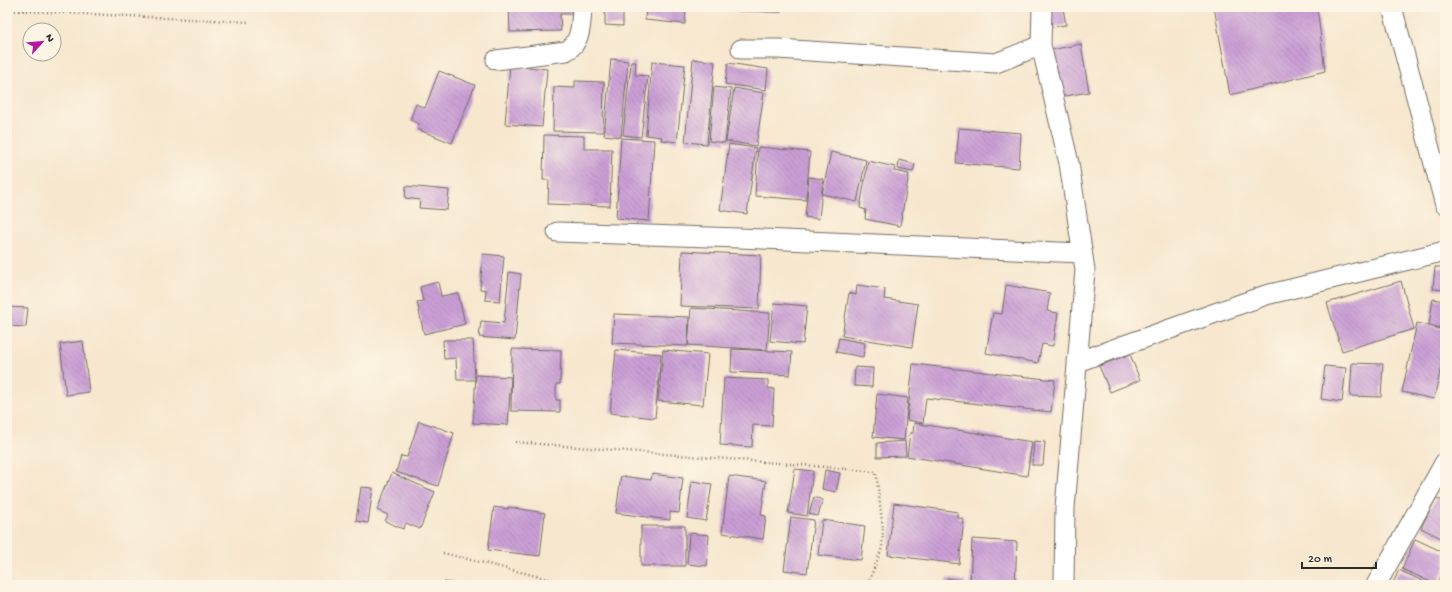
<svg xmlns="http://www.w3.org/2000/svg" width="1452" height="592" viewBox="0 0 1452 592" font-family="'Gochi Hand',sans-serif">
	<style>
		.building { fill: url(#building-back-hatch) }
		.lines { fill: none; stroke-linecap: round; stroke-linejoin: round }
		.street-casing { stroke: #726d64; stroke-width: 21 }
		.path { stroke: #726d64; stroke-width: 2.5; stroke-dasharray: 1 3; stroke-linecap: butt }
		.street { stroke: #fff; stroke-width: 19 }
	</style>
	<defs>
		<pattern id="building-back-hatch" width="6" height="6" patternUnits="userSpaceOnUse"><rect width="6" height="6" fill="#ca9fd6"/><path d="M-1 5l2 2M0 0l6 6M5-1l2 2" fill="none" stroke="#a482ae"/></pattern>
	</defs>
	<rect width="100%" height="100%" fill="#fcf5e5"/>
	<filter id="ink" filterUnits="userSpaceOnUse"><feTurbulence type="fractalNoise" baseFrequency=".025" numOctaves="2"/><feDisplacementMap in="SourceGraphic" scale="8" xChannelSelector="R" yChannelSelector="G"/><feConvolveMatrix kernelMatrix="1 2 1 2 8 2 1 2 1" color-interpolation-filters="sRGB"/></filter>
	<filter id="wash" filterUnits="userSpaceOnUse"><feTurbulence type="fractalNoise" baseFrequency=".012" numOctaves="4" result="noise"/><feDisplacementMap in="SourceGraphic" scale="16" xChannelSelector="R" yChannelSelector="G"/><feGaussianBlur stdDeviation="0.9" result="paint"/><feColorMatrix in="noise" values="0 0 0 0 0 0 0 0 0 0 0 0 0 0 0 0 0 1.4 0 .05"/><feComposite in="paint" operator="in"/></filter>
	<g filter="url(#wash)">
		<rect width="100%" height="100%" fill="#f7e7ce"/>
		<g id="blocks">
			<path class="building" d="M509,7H571V14H560L561,31L510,32Z
				M605,7H623V26L605,25Z
				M646,7H686L685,24L645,20Z
				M739,7H781V12L739,11Z
				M1214,7H1317L1325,71L1230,95Z
				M1063,8L1066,25L1052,27L1049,9Z
				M1081,44L1089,92L1059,97L1051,50Z
				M611,59L628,61L621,137L604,135Z
				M693,59L715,62L707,144L685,142Z
				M631,62H636L635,75L648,76L641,137L623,135Z
				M652,62L685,65L677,142L661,140L662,137L646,135Z
				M728,63L768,69L766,90L725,84Z
				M510,65L547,69L542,127L505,124Z
				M439,71L475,85L452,143L417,129L419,124L410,120L416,104L425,108Z
				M575,81L604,82L603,132L553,131L554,87L575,88Z
				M714,87L731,89L725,143L709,141Z
				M734,88L764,93L756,146L726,141Z
				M959,128L1021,133L1019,168L956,163Z
				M544,135L584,136V149H612L610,206L548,204L549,180H543Z
				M621,138L654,140L649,221L616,218Z
				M729,144L756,148L747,214L720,210Z
				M758,147L810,152L806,200L755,196Z
				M831,152L866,160L857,202L822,194Z
				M899,160L915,164L913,172L898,169Z
				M868,161L895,167L894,171L909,174L900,226L865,219L866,210L860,208Z
				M809,177L823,179L819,219L805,217Z
				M406,186L449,190L447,210L419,208L420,200L405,198Z
				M682,251L761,255L759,309L680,306Z
				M483,254L504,256L500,301L485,300L486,290L480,289Z
				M1435,267H1445V290L1433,289Z
				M509,272L521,274L515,340L479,337L481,321L504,323Z
				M1401,281L1414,329L1342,351L1327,303Z
				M438,282L441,296L458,293L465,324L424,334L417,302L423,301L420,287Z
				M857,285L885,289L884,299L918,304L912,347L842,336L849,293L856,295Z
				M1006,285L1050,293L1047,311L1058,313L1053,346L1042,344L1038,363L986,353L993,313L1002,314Z
				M1433,299L1445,301V329L1429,325Z
				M774,303L807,306L803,344L770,341Z
				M7,307L28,308L26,327L7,326Z
				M691,308L770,313L767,350L688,345Z
				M614,314L689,317L688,346L612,343Z
				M1417,323L1445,330V349L1434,399L1402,392Z
				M839,338L865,343L863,357L836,352Z
				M443,340H473L475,380H457L456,358L444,359Z
				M83,341L89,392L66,395L60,344Z
				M512,349L561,350L560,384H556V400H560V412L511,411Z
				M732,349L792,352L790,375L731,372Z
				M616,350L661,354L655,418L610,413Z
				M663,350L708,354L703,405L658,401Z
				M1130,354L1140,380L1110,392L1099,366Z
				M1352,363L1383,364L1381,397L1350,396Z
				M913,364L1055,380L1051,412L926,398L923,423L907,420Z
				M1325,366L1346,368L1342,402L1321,399Z
				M855,367L873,368L872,387L854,386Z
				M476,375L511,377L508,425L473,423Z
				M724,378L768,380V388L774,389L772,426L753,425L752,447L720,445Z
				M877,394L908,398L904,440L873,437Z
				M419,421L454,433L438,486L396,472L401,456L407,457Z
				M914,423L1032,442L1027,476L907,456L910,433H913Z
				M905,441L906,456L877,457V443Z
				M1034,441L1045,442L1043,465H1032Z
				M795,469L813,471L807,516L788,513Z
				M825,470L840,473L836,492L822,489Z
				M392,473L435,492L420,529L406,523L403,529L385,521L388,515L377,510Z
				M652,474L683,478L679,513L670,512V520L616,513L621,476L651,480Z
				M729,476L766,481L761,515L766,516L763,539L722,533Z
				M692,481L712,484L706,521L687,518Z
				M361,487L373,488L368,523L356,521Z
				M814,497L823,500L818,516L809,514Z
				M1436,498L1445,502V540L1421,528Z
				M894,503L958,512V518L964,519L959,564L888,555Z
				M494,507L508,509V507L545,513L540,556L488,550Z
				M791,517L814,520L807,573L784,570Z
				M822,520L865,526L861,560L818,555Z
				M641,526H685V566H641Z
				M689,533L709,535L707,566L687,564Z
				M972,539L1017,542L1015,585H970Z
				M1415,539L1445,553V567L1437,585L1402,569Z
				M1399,570L1431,585H1392Z
				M947,578L965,581V585H946Z
				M444,582L459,584V585H443Z"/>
		</g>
	</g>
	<g filter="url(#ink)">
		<use href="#blocks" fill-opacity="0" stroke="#726d64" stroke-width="1"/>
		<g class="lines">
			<defs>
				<path id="street" d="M1042,7L1041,45L1069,163L1085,270L1065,508L1064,585
					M1392,7L1445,205
					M741,49H778L996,63L1041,45
					M496,60L566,51C582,43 581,22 582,7
					M557,232L739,238L1082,253
					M1077,362L1266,295L1445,251
					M1376,585L1445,462"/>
			</defs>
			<use href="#street" class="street-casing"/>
			<path class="path" d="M7,10L250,22
				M515,442L815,466L876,472L883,529L882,548L869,581L868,585
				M443,553L573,585
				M852,585L869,581"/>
			<use href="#street" class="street"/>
		</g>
	</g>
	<rect width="1452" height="592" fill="none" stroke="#fcf5e5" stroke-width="24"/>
	<g transform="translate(42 42) rotate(63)"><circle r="19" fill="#fcf5e5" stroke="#a8a49b"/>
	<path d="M0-3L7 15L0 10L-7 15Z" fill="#b5179e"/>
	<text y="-6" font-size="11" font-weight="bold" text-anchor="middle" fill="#2b2b2b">N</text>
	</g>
	<path d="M1302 562v6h74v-6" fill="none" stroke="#2b2b2b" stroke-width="2"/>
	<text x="1308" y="562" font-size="12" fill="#2b2b2b" stroke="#fcf5e5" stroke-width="3" paint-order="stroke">20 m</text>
</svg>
